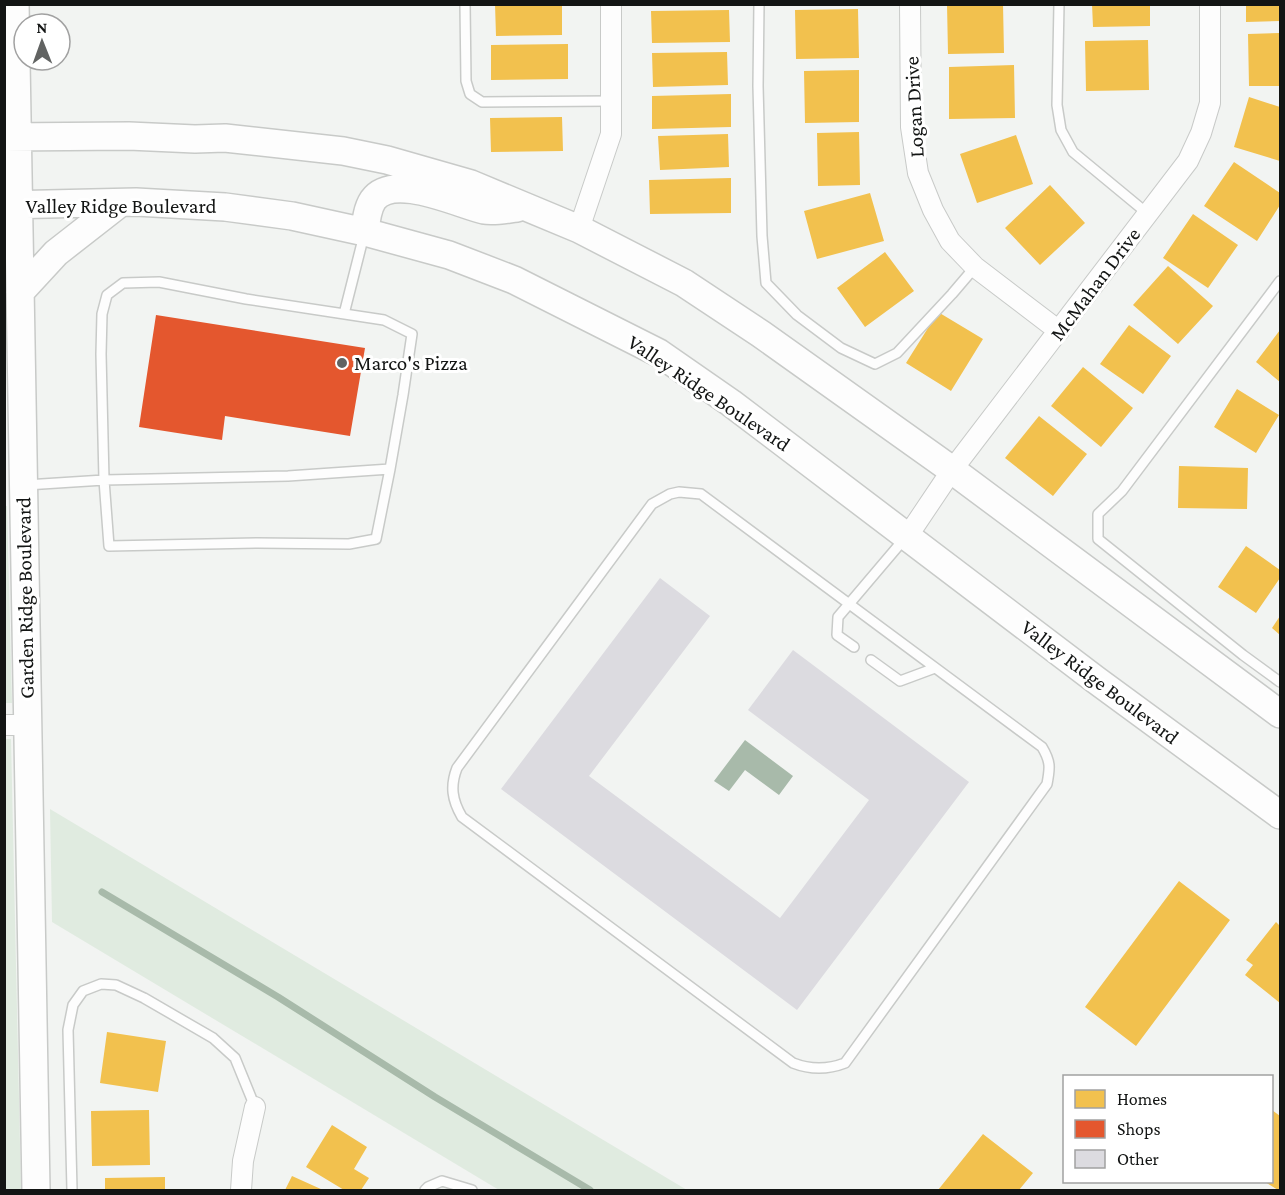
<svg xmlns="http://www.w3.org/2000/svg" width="1285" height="1195" viewBox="0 0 1285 1195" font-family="'Crimson Pro',serif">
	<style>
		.green { fill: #e0ebe0 }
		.water { fill: #a8baaa }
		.homes { fill: #f2c14e }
		.shops { fill: #e4572e }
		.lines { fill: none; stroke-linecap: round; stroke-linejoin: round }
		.stream { stroke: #a8baaa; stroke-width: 7 }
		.building { fill: #dcdbe0 }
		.lane-casing { stroke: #c8cac8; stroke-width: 12 }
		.street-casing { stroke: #c8cac8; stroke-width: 22 }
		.secondary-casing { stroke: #c8cac8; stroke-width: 30 }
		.lane { stroke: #fdfdfd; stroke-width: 9 }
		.street { stroke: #fdfdfd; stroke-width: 20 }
		.secondary { stroke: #fdfdfd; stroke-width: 27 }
		.poi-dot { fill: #616362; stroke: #fff; stroke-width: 2 }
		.labels { text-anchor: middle; stroke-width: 6; stroke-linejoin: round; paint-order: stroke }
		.street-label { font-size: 21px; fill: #131514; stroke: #fff }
		.poi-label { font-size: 21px; fill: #131514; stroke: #fff; text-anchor: start }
	</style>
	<rect width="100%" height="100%" fill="#f2f4f2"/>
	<path class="green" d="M4,506H7L12,703H4Z
		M4,739H11L21,1190H4Z
		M50,809L687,1190H499L52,922Z"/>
	<path class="water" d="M745,740L793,776L779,795L745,770L729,791L714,781Z"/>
	<path class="homes" d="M495,4H562V35L496,36Z
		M947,4H1003L1004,53L948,54Z
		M1092,4H1150V26L1093,27Z
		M1246,4H1280V21L1246,22Z
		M858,9L859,58L796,59L795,10Z
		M729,10L730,42L652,43L651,11Z
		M1280,33V86H1249L1248,34Z
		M1148,40L1149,90L1086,91L1085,41Z
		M568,44V79L491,80V45Z
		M727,52L728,85L653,87L652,53Z
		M1014,65L1015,118L949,119V67Z
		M859,70V122L805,123L804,71Z
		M731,94V127L652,129V96Z
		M1249,97L1280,107V161L1234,147Z
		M562,117L563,151L491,152L490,118Z
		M859,132L860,185L818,186L817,133Z
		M728,134L729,167L660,170L658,136Z
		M1016,135L1033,184L977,203L960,154Z
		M1234,162L1280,193V205L1257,241L1204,206Z
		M731,178V213L650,214L649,180Z
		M1050,185L1085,223L1040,265L1005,228Z
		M870,193L884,241L817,259L804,211Z
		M1193,214L1238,245L1208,288L1163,258Z
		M885,252L914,291L865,327L837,288Z
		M1168,266L1213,306L1178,344L1133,305Z
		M938,312L983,339L951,391L906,363Z
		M1129,325L1171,356L1143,394L1100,364Z
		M1280,330V382L1256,362Z
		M1083,367L1133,408L1101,447L1051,406Z
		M1237,389L1279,415L1256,453L1214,427Z
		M1039,416L1087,454L1053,496L1005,458Z
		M1179,466L1248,468L1247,509L1178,508Z
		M1246,546L1280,570V578L1256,613L1218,587Z
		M1280,616V635L1272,628Z
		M1179,881L1230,920L1136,1046L1085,1007Z
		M1276,922L1280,926V1003L1245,975L1253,965L1246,960Z
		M107,1032L166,1041L158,1092L100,1083Z
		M149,1110L150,1165L92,1166L91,1111Z
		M1272,1110L1280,1116V1190H1278L1265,1182H1272Z
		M332,1125L367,1147L354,1169L369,1178L361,1190H344L306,1167Z
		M983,1134L1033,1173L1019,1190H938Z
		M292,1176L323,1190H285Z
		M165,1177V1190H105V1178Z"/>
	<path class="shops" d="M156,315L365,348L350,436L225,416L222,440L139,427Z"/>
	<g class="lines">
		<path class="stream" d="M102,892L278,997L435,1097L590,1190"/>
	</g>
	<path class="building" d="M660,578L710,616L589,776L780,918L869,800L748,710L793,650L969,782L797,1010L501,789Z"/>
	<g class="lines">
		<defs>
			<path id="lane" d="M465,4L466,81L470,94L482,102L611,101
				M759,4L758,86L762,236L766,283L797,315L841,348L875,364L897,353L952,294L975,267
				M1059,4L1057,105L1061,130L1073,152L1148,214
				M1280,281L1122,491L1098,514V539L1243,655L1280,682
				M344,314L364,235
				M26,485L104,480L288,476L390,469L403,395L412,334L384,320L246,299L159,282L123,283L107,295L102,314L101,354L104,480L109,546L258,543L349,544L376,539L390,469
				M679,492L701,494L1042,747C1051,762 1050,768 1047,784L845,1063C827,1070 811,1070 793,1063L462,817C452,800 450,786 457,768L652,504L670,494Z
				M854,647L837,635L838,617L905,538
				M871,660L900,681L935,668
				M72,1190L68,1030L73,1005L83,991L101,984L116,985L144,998L213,1038L235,1058L255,1107
				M425,1190L428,1187L442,1181L472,1190"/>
			<path id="street" d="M910,4L911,127L918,173L933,210L950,241L975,267L1059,331
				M579,229L611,134V4
				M907,537L952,470L1188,161L1201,133L1210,103V4
				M4,725H27
				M241,1190L243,1161L255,1107"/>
			<path id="secondary" d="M15,4L36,1190
				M4,137L129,136L195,139L225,138L343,151L387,160L471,184L579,229L684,283L761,334L952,470L1280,714
				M4,205L136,202L225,207L292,216L365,232L449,255L514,280L659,353L731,403L1096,680L1280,815
				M365,232C366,221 367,209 373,200C393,172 458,204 484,210C494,212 507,209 517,208
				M20,292L56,253L120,203"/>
		</defs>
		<use href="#lane" class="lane-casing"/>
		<use href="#street" class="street-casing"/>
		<use href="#secondary" class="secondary-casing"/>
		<use href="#lane" class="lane"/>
		<use href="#street" class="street"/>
		<use href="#secondary" class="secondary"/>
	</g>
	<circle class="poi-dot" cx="342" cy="363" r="6"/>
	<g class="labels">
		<g class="street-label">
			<text transform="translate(914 107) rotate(-93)" y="7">Logan Drive</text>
			<text x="121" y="213">Valley Ridge Boulevard</text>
			<text transform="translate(1095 284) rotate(-53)" y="7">McMahan Drive</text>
			<text transform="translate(709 393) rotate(34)" y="7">Valley Ridge Boulevard</text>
			<text transform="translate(25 598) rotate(-91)" y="7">Garden Ridge Boulevard</text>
			<text transform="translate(1100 682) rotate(37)" y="7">Valley Ridge Boulevard</text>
		</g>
		<g class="poi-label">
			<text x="354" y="370">Marco's Pizza</text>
		</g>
	</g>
	<rect width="1285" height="1195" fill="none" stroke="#131514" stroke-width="12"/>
	<rect x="1063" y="1075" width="210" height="108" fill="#ffffff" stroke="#a1a1a1" stroke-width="1.5"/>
	<rect x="1075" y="1090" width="30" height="18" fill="#f2c14e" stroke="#a1a1a1" stroke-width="1.5"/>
	<text x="1117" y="1105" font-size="18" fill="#131514">Homes</text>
	<rect x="1075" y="1120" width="30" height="18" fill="#e4572e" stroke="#a1a1a1" stroke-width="1.5"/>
	<text x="1117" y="1135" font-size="18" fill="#131514">Shops</text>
	<rect x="1075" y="1150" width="30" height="18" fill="#dcdbe0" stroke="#a1a1a1" stroke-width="1.5"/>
	<text x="1117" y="1165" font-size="18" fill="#131514">Other</text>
	<g transform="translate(42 42) rotate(359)"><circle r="28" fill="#ffffff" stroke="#a1a1a1" stroke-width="1.5"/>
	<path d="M0-4.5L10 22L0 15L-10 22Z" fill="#616362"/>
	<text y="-9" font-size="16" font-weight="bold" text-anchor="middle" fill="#131514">N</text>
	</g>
</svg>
